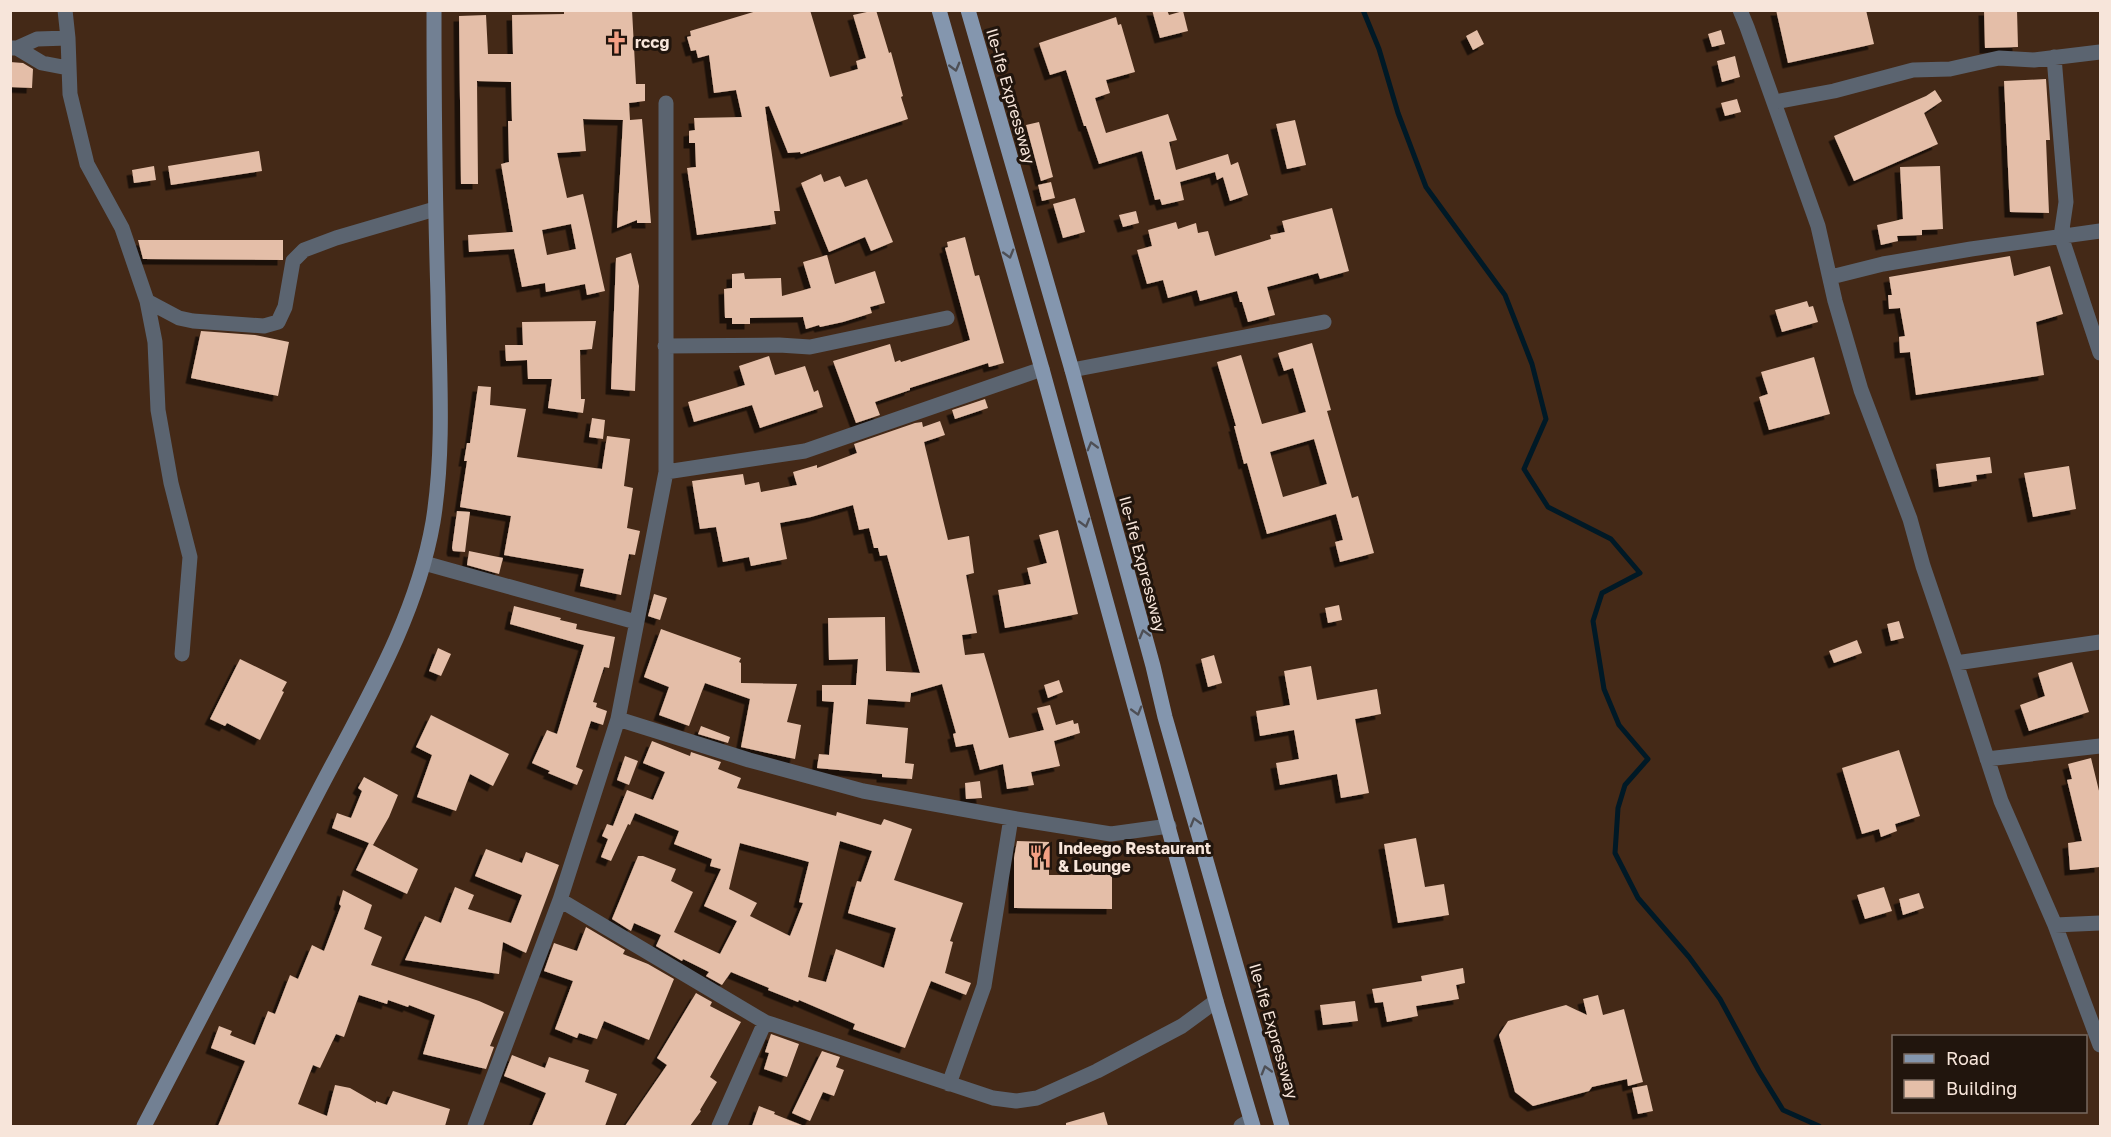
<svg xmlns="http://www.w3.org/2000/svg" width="2111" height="1137" viewBox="0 0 2111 1137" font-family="'Golos Text',sans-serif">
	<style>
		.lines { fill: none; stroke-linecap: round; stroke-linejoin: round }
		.stream { stroke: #001926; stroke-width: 5 }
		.building { fill: #e4bea8; fill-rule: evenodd; filter: url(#shadow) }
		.street { stroke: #5b6470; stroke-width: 15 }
		.secondary { stroke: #728093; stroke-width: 15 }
		.primary { stroke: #8496ae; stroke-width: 15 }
		.oneway { stroke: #4e4f55 }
		.labels { text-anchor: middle; stroke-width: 6; stroke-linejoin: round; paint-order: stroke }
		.poi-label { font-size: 16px; font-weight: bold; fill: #f7e5da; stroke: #21150d; text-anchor: start }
		.street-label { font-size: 16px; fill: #f7e5da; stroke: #21150d }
	</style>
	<defs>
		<filter id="shadow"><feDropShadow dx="-5.5" dy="5.5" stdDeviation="0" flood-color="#0009"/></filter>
	</defs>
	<rect width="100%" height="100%" fill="#442917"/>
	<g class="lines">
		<path class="stream" d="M1363,10L1379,49L1398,113L1426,187L1505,295L1532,364L1546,419L1524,469L1548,507L1611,539L1640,573L1602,593L1593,621L1604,689L1619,725L1648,759L1625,785L1618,808L1615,853L1638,898L1689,957L1720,999L1759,1071L1783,1110L1819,1126"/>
	</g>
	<path class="building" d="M564,10H632L636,84H645V101L629,103L630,120L642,119L651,223H637V220L617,228L623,120L583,119L586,151L557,153L567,198L583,194L605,291L587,295L585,284L546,292L545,283L522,287L514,249L469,252L468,235L513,232L501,164L509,162L508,121H512L511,82L477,81L478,184H461L459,16L486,15L488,54H513L512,15L564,14ZM571,224L576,249L547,255L542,230Z
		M760,10H810L830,77L858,69L856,61L866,58L853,15L876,10L889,53L891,52L903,96L901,97L908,119L801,154L800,152L788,153L769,106L765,107L779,203L780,211H774L776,224L697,235L687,168L696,167L695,143H689V131L695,130L694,118L742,117L736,90L714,93L709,55L698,58L696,50L691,51L687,37L691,36L690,31Z
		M1152,10H1167L1169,15L1183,11L1188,31L1160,38Z
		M1776,10H1866L1874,44L1788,63Z
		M1984,10H2017L2018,47L1985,48Z
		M1116,17L1118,25L1121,24L1135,72L1106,80L1110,93L1095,98L1106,133L1168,114L1177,140L1169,142L1176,170L1228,154L1231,165L1238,162L1248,195L1230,201L1223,177L1217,180L1215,172L1180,182L1184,200L1162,205L1160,199L1155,200L1142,151L1099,164L1086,126H1084L1066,70L1050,75L1039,43Z
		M1477,30L1484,44L1473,50L1466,36Z
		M1721,30L1725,44L1712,47L1708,34Z
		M1735,56L1740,77L1722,82L1717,61Z
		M10,62L23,63L33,69L32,88L10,87Z
		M2046,79L2050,140H2046L2049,213L2010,212L2004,81Z
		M1935,90L1942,101L1924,113L1938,144L1854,181L1834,136L1926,96Z
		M1737,99L1741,112L1725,116L1721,103Z
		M1295,120L1306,165L1287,169L1276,124Z
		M1039,122L1053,177L1041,181L1026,125Z
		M259,151L262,171L171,185L168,166Z
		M154,166L156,180L134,183L132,170Z
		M1940,166L1943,229L1922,230V235L1897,236L1898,241L1881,245L1877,225L1903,219L1900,167Z
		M821,174L824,182L840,176L845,187L867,179L893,242L871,251L865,237L829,252L801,183Z
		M1051,182L1055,198L1042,201L1038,185Z
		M1075,198L1085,232L1063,238L1053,204Z
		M1332,208L1349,271L1320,279L1318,273L1267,287L1275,315L1248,322L1242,302H1240L1237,291L1200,301L1197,290L1168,298L1163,280L1147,284L1137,250L1152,246L1148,230L1176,222L1178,229L1196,223L1198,233L1208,231L1215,256L1271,239L1270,235L1285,232L1282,221Z
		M1136,211L1139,223L1123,227L1119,215Z
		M965,237L975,276L979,275L1004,363L989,367L988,363L910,388V390L875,402L880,415L856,423L833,361L890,344L895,362L900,360L901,362L970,340L945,248L948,247L947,242Z
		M138,240H283V260L143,259Z
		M631,253L639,286L635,391L611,389L616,258Z
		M827,255L835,284L875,271L885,303L870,307L872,313L843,322L820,327L819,325L806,329L803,317L750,318V324H732V318H725L724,289L732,288V274L744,273L745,279L781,278L782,296L811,288L803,262Z
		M2010,256L2014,276L2050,266L2063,314L2036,322L2044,375L1916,395L1910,352L1900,353L1899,337L1905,336L1900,308L1889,309L1888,295H1892L1889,277Z
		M1807,301L1809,307L1813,306L1818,322L1782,332L1775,310Z
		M596,321L592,349L580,350L581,399H585L583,413L548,408L552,379H528L527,360L506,361L505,345H523L522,322Z
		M201,331L255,335L289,342L278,396L191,378Z
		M1312,343L1331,410L1327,411L1352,498L1358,496L1374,553L1340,562L1335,542L1343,540L1336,514L1267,534L1247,463L1244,464L1234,426H1236L1217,362L1241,355L1262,424L1306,412L1293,368L1284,371L1278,353ZM1314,439L1327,484L1283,497L1270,452Z
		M769,356L775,375L805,366L814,392L818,390L823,407L760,428L752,405L694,422L688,402L745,385L739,366Z
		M1814,357L1830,414L1769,430L1759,397L1768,394L1761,372Z
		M478,386L491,387L490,405L526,409L517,457L602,469L607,436L630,439L624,486L633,488L627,528L640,531L635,555L629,554L621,595L580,586L584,569L504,555L511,516L460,507L467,461H464L467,443H470Z
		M985,399L988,408L955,419L952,410Z
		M592,418L605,420L603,439L589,437Z
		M940,421L945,435L924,442L948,540L969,536L974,573L966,575L977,633L962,635L965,655L984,653L1009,738L1044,730L1037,708L1050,705L1056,725L1073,720L1074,724L1078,723L1080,733L1054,741L1060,766L1031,772L1034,785L1007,789L1003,764L980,770L973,744L956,747L953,734L956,733L942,684L911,693L910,702L868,699L866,724L908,728L905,763L914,764L912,779L882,777V774L817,768L819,754L829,755L834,702L822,701V685H856L858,659L829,660L828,618L885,617L886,671L920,673L887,555L880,556L878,548H874L869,528L859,530L853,505L811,517L780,523L787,559L751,566L749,557L723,562L716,527L700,529L692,481L743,474L745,485L759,482L761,492L797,485L793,472L817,465V468L857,453L854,444L915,423L922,422L923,427Z
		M1990,457L1992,473L1976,475L1977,481L1939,487L1936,464Z
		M2069,466L2076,509L2033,517L2024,473Z
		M457,511L470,512L465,552L453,551L452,548Z
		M1058,530L1078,614L1005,628L998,590L1031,584L1027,568L1047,563L1039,535Z
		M469,551L503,558L499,574L467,565Z
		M654,594L667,598L660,620L648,616Z
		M1339,605L1342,620L1328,623L1325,608Z
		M514,606L561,618L560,620L577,624L576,629L615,637L609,668L604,667L593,702L597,703L596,707L607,711L603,725L591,721L576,767L583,770L577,785L548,773L550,771L532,763L547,730L557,734L584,645L510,624Z
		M1899,621L1904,638L1891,641L1887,624Z
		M661,629L741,658L739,662L741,663V683L797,684L787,722L801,725L795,759L741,747L750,699L705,683L689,726L659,715L669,687L644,677Z
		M1857,640L1862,653L1834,663L1829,651Z
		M438,648L451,654L441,676L429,671Z
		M1214,655L1222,683L1208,687L1201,659Z
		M240,659L287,682L282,691L284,692L260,740L227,723L225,726L210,719Z
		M2072,662L2089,712L2029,731L2020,705L2045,696L2038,673Z
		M1311,666L1317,700L1377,689L1381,714L1355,719L1369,793L1341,798L1337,774L1280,785L1276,763L1299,759L1294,730L1260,736L1256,711L1290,705L1284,671Z
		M1059,680L1063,692L1048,698L1044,685Z
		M431,715L509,754L493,786L470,774L456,811L417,797L432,755L416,747Z
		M701,726L730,737L728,743L698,734Z
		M652,741L690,756L691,752L721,762L718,769L741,778L737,788L836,816L837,812L881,825L884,819L912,829L894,880L963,903L950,941L953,942L945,973L971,983L966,995L931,981L905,1048L853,1029L855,1024L799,1000L798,1002L768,990L769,988L731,972L722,985L706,976L709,972L683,959L682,961L656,946L661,935L634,923L631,931L612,919L638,856H643L676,869L671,881L693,892L674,932L720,954L737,921L704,906L721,869L710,866L712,859L674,844L679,831L635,813L630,825L628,824L611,861L601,857L608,839L602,836L607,824L613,826L627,790L653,800L665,772L643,763ZM840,841L872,851L861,882L857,881L848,913L896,928L884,968L836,949L826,982L808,977ZM740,843L809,862L799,902L803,903L790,936L750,916L757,903L729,889Z
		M1899,750L1920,816L1895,824L1897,831L1881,837L1879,829L1862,834L1842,768Z
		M625,756L638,761L629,785L617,780Z
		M2091,758L2100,795V867L2070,870L2068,843L2082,841L2067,780L2072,779L2068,764Z
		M364,777L398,795L389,817L373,845L369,843L418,869L407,894L356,870L369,843L332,828L337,813L351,818L362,791L358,788Z
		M980,781L982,798L966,799L965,783Z
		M1416,838L1425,887L1444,884L1449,915L1398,923L1384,844Z
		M1017,841L1049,842V875H1086V865H1112V909L1014,908V858Z
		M486,849L522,863L526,852L559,865L526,953L503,942L499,974L405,960L425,916L441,923L455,887L474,895L468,909L511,923L522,895L475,876Z
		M1884,887L1892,911L1865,919L1857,895Z
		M343,890L372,905L364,929L382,937L371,965L479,1001L504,1012L490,1046L494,1047L486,1069L423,1054L435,1015L409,1005L408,1007L388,1000L387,1004L359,995L344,1037L336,1034L320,1068L313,1065L298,1104L327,1116L335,1085L350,1088L376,1103V1101L387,1105L393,1091L450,1109L445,1126H218L245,1061L211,1048L219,1026L232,1031L230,1035L255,1045L268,1011L275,1014L290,975L298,979L312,945L324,951L341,906L339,904Z
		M1919,893L1924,908L1903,915L1899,899Z
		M586,927L625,950L623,954L648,964L674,979L649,1040L604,1021L597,1039L579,1033L577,1038L555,1029L573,981L544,971L554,943L577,951Z
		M1463,968L1465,983L1456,985L1459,999L1416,1006L1418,1016L1387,1022L1383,1002L1375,1003L1372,989L1422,981L1421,976Z
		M696,993L712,1002L710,1006L741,1022L710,1077L717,1082L700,1110L701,1111L690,1126H625L667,1065L657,1058Z
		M1598,995L1603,1015L1624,1009L1643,1082L1628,1086L1627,1079L1592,1087L1589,1091L1533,1106L1515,1092L1499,1035L1508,1021L1566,1005L1587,1015L1583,999Z
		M1355,1001L1358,1021L1323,1025L1320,1005Z
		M771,1034L799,1044L787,1077L764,1069L769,1053L765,1052Z
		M822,1051L840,1057L836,1067L844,1070L834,1096L823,1092L810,1121L792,1113Z
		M512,1055L545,1068L549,1057L589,1070L585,1082L617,1094L605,1126H532L546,1093L504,1076Z
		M1647,1085L1653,1111L1638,1114L1632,1088Z
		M759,1106L775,1112L774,1114L804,1126H752Z
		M1104,1112L1108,1126H1066V1123Z"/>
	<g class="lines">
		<path class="street" d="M65,10L68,38L70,94L87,164L122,228L147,301L155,342L158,410L171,483L190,557L182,654
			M1740,10L1747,27L1818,226L1835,301L1861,390L1910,519L1923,566L1956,663L2001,801L2055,925L2100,1045
			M10,48H17L37,39L68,38
			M17,48L42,63L68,68
			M2054,57L2066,202L2061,236L2100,353
			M1775,102L1834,91L1913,70L1950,69L1999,58L2034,60L2100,52
			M1831,277L1883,264L1971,249L2100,231
			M147,301L179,318L193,321L264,326L278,322L285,307L293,261L304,250L336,238L435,209
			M665,346L779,345L810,347L947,318
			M1072,370L1324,322
			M666,472L805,451L1042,369
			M424,563L636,622
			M1956,663L2100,642
			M618,719L749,760L863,791L1011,818L1111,834L1169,826
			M1987,759L2100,746
			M560,900L765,1022L993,1098L1016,1101L1037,1098L1097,1071L1182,1026L1216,1001
			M2055,925L2100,923
			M949,1084L984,986L1011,818
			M475,1126L560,900L618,719L666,472V103
			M719,1126L765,1022
			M1241,1126L1251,1120"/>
		<path class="secondary" d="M144,1126C201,1016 259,905 317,794C362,707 416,620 433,522C445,448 439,370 438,296C435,201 434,106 434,10"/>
		<path class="primary" d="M939,10L1042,369L1216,1001L1253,1126
			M968,10L1072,370L1153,666L1165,717L1282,1126"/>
	</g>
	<defs><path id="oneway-chevron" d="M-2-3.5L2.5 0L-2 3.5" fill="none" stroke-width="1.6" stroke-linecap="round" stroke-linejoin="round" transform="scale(1.5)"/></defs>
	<g class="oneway">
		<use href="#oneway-chevron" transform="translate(955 67) rotate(75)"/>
		<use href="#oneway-chevron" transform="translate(1009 254) rotate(74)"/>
		<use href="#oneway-chevron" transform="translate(1092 446) rotate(-105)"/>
		<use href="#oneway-chevron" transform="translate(1085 523) rotate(74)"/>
		<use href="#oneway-chevron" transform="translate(1144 634) rotate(-105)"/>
		<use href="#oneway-chevron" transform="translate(1137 711) rotate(74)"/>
		<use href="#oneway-chevron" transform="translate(1195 822) rotate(-106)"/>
		<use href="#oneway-chevron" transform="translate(1266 1070) rotate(-106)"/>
	</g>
	<defs>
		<symbol id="church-bare" viewBox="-9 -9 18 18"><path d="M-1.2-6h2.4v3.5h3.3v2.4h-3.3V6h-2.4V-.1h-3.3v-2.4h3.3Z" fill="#f39f84" stroke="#21150d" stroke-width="2.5" paint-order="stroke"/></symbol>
		<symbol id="restaurant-bare" viewBox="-9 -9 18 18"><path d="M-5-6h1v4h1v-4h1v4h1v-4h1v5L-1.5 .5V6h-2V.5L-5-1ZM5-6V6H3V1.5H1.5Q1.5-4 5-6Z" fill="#f39f84" stroke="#21150d" stroke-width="2.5" paint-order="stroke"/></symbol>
	</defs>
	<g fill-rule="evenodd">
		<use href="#church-bare" x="600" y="26" width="33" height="33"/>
		<use href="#restaurant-bare" x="1024" y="840" width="33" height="33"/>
	</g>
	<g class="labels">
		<g class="poi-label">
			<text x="635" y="48">rccg</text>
			<text x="1058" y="854">Indeego Restaurant<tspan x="1058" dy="18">&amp; Lounge</tspan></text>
		</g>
		<g class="street-label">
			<text transform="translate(1011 96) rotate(74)" y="6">Ile-Ife Expressway</text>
			<text transform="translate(1143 564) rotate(75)" y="6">Ile-Ife Expressway</text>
			<text transform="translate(1274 1031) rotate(74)" y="6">Ile-Ife Expressway</text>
		</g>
	</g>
	<rect width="2111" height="1137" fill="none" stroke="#f7e5da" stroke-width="24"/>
	<rect x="1892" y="1035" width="195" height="78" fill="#21150d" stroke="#77685f" stroke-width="1.5"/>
	<rect x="1904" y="1054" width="30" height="9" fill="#8496ae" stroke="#77685f" stroke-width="1.5"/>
	<text x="1946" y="1065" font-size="18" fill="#f7e5da">Road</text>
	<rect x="1904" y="1080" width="30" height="18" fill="#e4bea8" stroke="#77685f" stroke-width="1.5"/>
	<text x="1946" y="1095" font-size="18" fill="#f7e5da">Building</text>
</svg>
